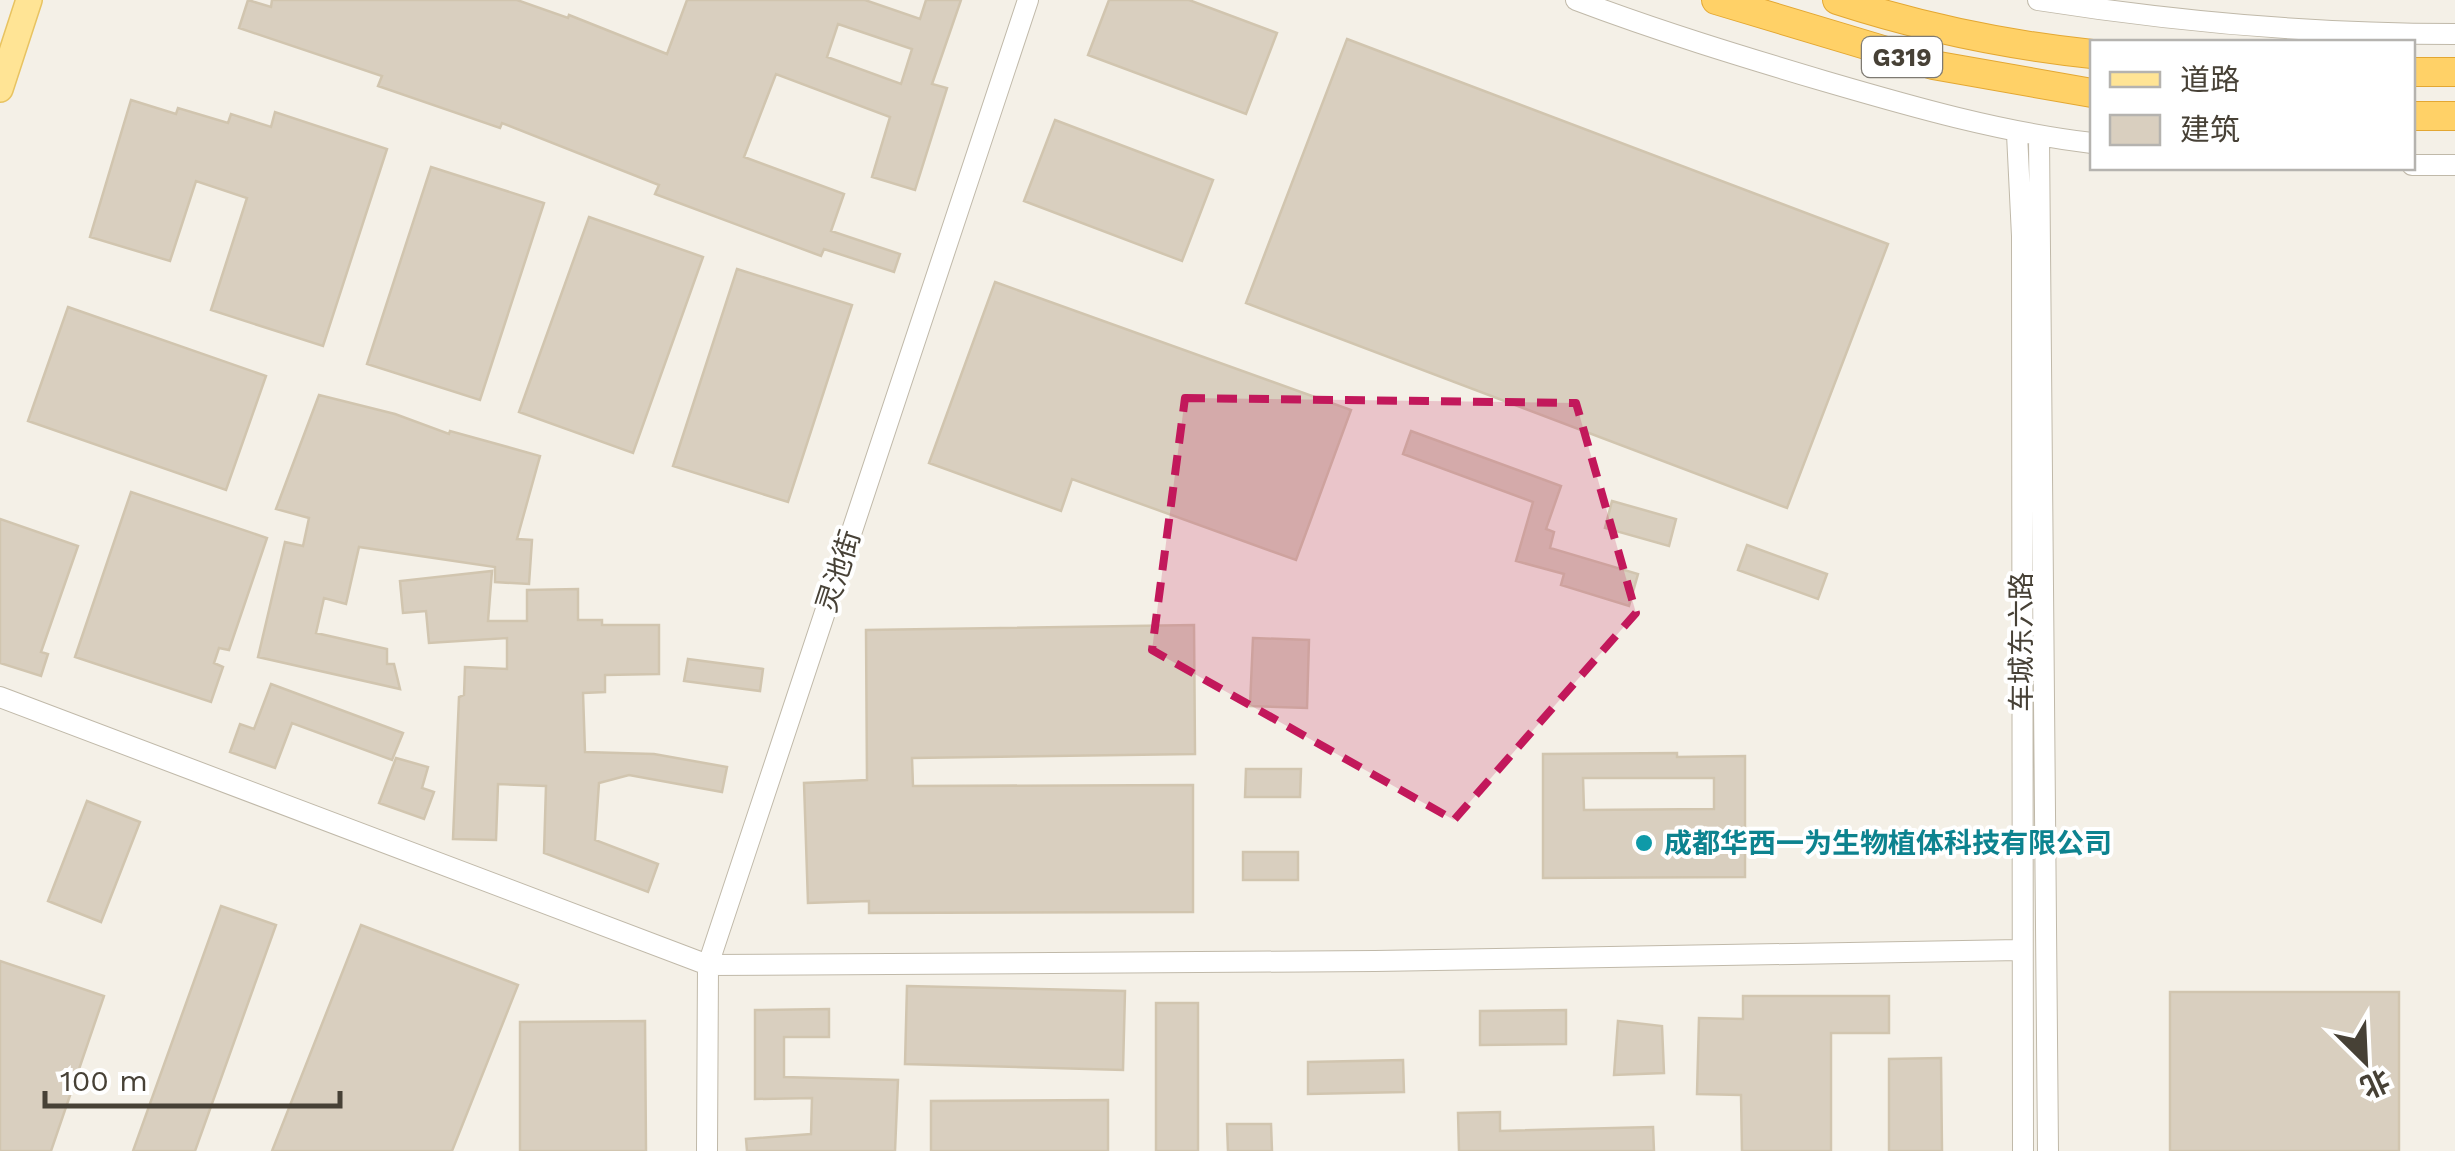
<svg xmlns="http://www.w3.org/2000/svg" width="2455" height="1151" viewBox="0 0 2455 1151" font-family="'Work Sans','Noto Sans SC',sans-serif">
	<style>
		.building { fill: #d9cfbf; stroke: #d1c5af; stroke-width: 2.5; fill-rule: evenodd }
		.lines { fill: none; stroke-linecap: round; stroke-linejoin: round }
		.minor-casing { stroke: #c0b9a9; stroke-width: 22 }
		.major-casing { stroke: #e8c361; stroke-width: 28 }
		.highway-casing { stroke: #e3a732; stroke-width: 30 }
		.minor { stroke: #fff; stroke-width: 20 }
		.major { stroke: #ffe495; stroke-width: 25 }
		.highway { stroke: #ffd167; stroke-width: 28 }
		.marked { fill: #c2185b; fill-opacity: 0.2; stroke: #c2185b; stroke-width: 8; stroke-dasharray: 20 12; stroke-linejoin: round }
		.culture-dot { fill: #0f9aa8; stroke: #fff; stroke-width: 4 }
		.labels { text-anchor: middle; stroke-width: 8; stroke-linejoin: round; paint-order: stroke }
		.shield { fill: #fff; stroke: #7e7a72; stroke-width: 2.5 }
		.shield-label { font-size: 25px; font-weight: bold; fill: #474136 }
		.street-label { font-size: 28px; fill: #474136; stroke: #fff }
		.culture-label { font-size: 28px; font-weight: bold; fill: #0d838f; stroke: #fff; text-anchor: start }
	</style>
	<rect width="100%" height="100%" fill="#f4f0e7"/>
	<path class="building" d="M248,0L271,7L272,0H517L568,18L569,15L667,54L687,0H865L920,19L926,0H961L932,84L947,88L915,190L872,177L890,117L776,74L744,157L844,194L831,231L900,254L894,272L824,249L821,256L655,194L659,185L502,123L500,128L378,86L382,76L239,28ZM838,24L912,49L901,84L827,57Z
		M1109,0H1189L1277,33L1246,114L1088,55Z
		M1347,39L1888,244L1787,508L1246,303Z
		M131,100L176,114L178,108L228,123L231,114L271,127L275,112L387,149L323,346L211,310L247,198L196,181L170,261L90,237Z
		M1055,120L1213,180L1182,261L1024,201Z
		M431,167L544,203L480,400L367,364Z
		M589,217L703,257L633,453L519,412Z
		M737,269L852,305L788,502L673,466Z
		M995,282L1351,410L1296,560L1072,479L1061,511L929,463Z
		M68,307L266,376L226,490L28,421Z
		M319,395L395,414L449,434L450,431L540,456L517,539L532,540L529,584L495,582V567L359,547L346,604L324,598L316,633L387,649V664H394L400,689L258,657L285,542L303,546L309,518L276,509Z
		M1411,431L1561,486L1546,529L1554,532L1550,548L1638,574L1629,606L1561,585L1564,574L1516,561L1533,502L1403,454Z
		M131,492L267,538L229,650L219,648L214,663L223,667L211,702L75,657Z
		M1612,501L1676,519L1669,546L1605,528Z
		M0,519L78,546L41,652L48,654L41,676L0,663Z
		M1747,545L1827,574L1818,599L1738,570Z
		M492,571L488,621H527V590L578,589V620H602V625H659V674L605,675V692L583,693L585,752L654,754L727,767L722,792L629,775L599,783L595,840L658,864L648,892L544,853L546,786L498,784L496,840L453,839L459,697L464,695L465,667L507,669V638L429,643L426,611L403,613L400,581Z
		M1194,625L1195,754L912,758L913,786L1193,785V912L869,913V901L808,903L804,783L867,780L866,630Z
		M1253,638L1309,640L1307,708L1250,706Z
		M688,659L763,669L760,691L684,681Z
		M271,684L403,733L392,760L292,723L275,768L230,752L240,724L254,729Z
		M1677,753V757L1745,756V877L1543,878V754ZM1583,778H1714V809L1584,810Z
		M396,758L428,767L422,788L434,792L424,819L379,803Z
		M1246,769H1301L1300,797H1245Z
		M87,801L140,822L101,922L48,901Z
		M1243,852H1298V880H1243Z
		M221,906L276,925L195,1151H133Z
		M361,925L518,985L452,1151H272Z
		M0,961L104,996L51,1151H0Z
		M907,986L1125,991L1123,1070L905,1064Z
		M2170,992H2399V1151H2170Z
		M1743,996H1889V1033H1831V1151H1742L1741,1095L1697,1094L1699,1018L1743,1019Z
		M1156,1003H1198V1151H1156Z
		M829,1009V1037H784V1077L898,1080L895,1151H747L746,1139L811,1134L812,1098L755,1099V1010Z
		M1566,1010V1044L1480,1045V1011Z
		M645,1021L646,1151H520V1022Z
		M1618,1021L1662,1026L1664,1073L1614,1075Z
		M1941,1058L1942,1151H1889V1059Z
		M1403,1060L1404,1092L1308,1094V1062Z
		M1108,1100V1151H931V1101Z
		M1500,1112V1131L1653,1127L1654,1151H1459L1458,1113Z
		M1227,1124H1271L1272,1151H1228Z"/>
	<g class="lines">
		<defs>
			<path id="minor" d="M1576,0C1658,31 1740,56 1824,81C1913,107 2000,132 2092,143
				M2038,0C2177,22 2315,34 2455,34
				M2017,134L2022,236L2023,1151
				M2039,137L2048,1151
				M2412,165H2455
				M0,697L708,965L1375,961L2020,950
				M707,1151L708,965L1028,0"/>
			<path id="major" d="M0,89L29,0"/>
			<path id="highway" d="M1716,0L1933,65L2092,93
				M1837,0C1920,27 2006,45 2092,54
				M2412,72H2455
				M2412,116H2455"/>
		</defs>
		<use href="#minor" class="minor-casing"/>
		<use href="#major" class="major-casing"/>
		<use href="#highway" class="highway-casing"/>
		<use href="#minor" class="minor"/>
		<use href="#major" class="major"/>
		<use href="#highway" class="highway"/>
	</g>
	<path class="marked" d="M1185,398L1576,403L1636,613L1454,820L1152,650Z"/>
	<circle class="culture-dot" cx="1644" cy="843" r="10"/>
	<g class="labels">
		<rect class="shield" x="1862" y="37" width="80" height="40" rx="8"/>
		<g class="shield-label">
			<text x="1902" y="66">G319</text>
		</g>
		<g class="street-label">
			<text transform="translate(838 571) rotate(-72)" y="10">灵池街</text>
			<text transform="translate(2021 642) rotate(-90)" y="10">车城东六路</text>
		</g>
		<g class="culture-label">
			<text x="1664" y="853">成都华西一为生物植体科技有限公司</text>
		</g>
	</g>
	<rect x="2090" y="40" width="325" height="130" fill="#ffffff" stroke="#b5b3af" stroke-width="2.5"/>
	<rect x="2110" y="72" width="50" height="15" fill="#ffe495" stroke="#b5b3af" stroke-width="2.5"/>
	<text x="2180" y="90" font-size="30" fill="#474136">道路</text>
	<rect x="2110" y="115" width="50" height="30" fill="#d9cfbf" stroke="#b5b3af" stroke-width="2.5"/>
	<text x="2180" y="140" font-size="30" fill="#474136">建筑</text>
	<g transform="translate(2365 1061) rotate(156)" stroke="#ffffff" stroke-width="8" paint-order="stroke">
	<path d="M0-8L18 38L0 25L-18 38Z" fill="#474136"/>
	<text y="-15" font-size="28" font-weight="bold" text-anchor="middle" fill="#474136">北</text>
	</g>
	<path d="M45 1091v15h295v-15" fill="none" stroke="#474136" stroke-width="5"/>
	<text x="60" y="1091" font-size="30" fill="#474136" stroke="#ffffff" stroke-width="8" paint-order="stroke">100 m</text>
</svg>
